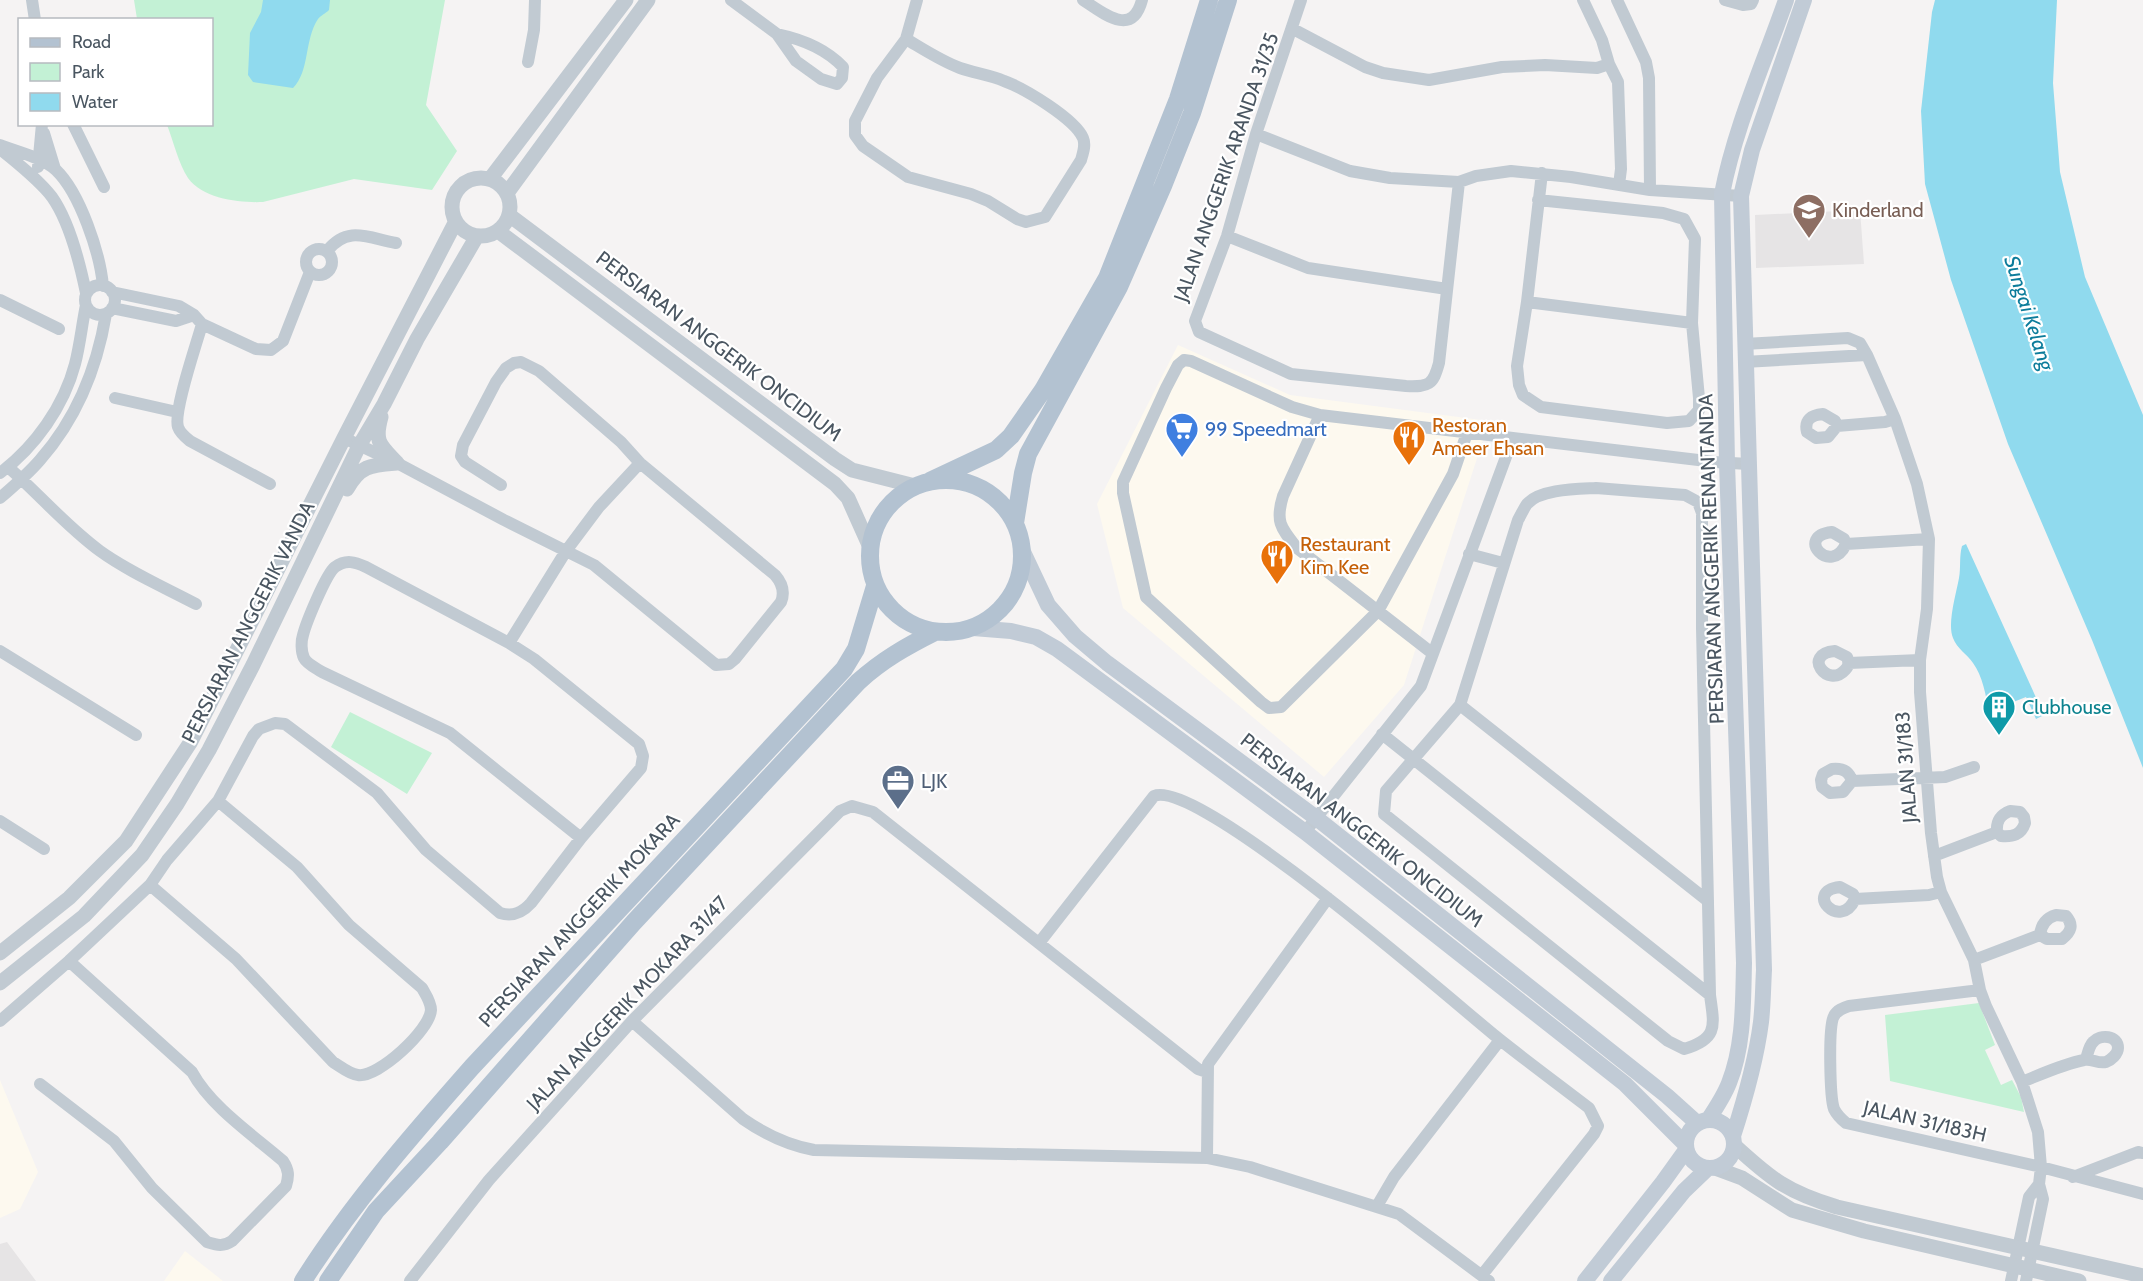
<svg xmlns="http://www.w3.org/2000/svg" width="2143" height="1281" viewBox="0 0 2143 1281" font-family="Cabin,sans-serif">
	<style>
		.commercial { fill: #fdf9ef }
		.education { fill: #e6e4e5 }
		.green { fill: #c3f1d5 }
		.water { fill: #90daee }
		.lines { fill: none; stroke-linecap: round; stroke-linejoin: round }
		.minor { stroke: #c1cad2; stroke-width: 12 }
		.tertiary { stroke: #c1cad2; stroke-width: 15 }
		.secondary { stroke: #c1cbd6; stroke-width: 16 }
		.primary { stroke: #b3c2d1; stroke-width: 18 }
		.labels { text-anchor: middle; stroke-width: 4.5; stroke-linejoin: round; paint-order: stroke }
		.street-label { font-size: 20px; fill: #4a5661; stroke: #fff }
		.education-label { font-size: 20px; fill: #785e54; stroke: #fff; text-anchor: start }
		.food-label { font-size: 20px; fill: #c56008; stroke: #fff; text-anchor: start }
		.shop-label { font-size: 20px; fill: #366cbe; stroke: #fff; text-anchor: start }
		.culture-label { font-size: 20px; fill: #0d838f; stroke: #fff; text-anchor: start }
		.service-label { font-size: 20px; fill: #4e5e75; stroke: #fff; text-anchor: start }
		.water-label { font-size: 21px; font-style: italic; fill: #0c7c9b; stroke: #fff }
	</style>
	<rect width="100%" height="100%" fill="#f5f3f3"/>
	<path class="commercial" d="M1178,345L1290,395L1489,421L1404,685L1324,777L1123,608L1097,504Z
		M0,1080L38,1172L20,1209L0,1218Z
		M185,1251L223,1281H164Z"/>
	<path class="education" d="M1860,210L1864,264L1756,268L1755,215Z
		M7,1242L36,1281H0V1244Z"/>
	<path class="green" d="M134,0H445L426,105L457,151L432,190L354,179L263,202C240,203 203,199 188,178C179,165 173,140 167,125L212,124V20L137,19Z
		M350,712L432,753L407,794L331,747Z
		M1979,1003L1995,1045L1985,1050L2001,1085L2012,1080L2021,1097L2024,1112L1890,1081L1885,1015Z"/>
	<path class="water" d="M263,0H330L329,10C326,13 320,16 318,19C304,40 310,71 293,88L253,82L248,75L250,33L261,12Z
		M1935,0H2057L2053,83L2060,172L2085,277L2143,415V768L2092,640L2008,444L1951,280L1925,184L1921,111L1932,12Z
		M1966,544L2044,715L2036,719L2026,697L1988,712C1987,697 1982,675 1973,663C1967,654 1957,649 1953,638C1947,624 1956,594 1959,578C1961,568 1959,557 1962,546Z"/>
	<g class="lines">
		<path class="minor" d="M32,0L35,20
			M731,0L777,34L796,61L821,79L837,84L842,78L843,67C826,49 801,39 777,34
			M1083,0C1103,13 1132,38 1142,0
			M1301,0L1256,134L1227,236L1195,321L1199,332L1291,374L1406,386C1429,387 1433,385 1439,363L1459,182
			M1583,0L1602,40L1609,64L1618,82L1621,169L1619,185
			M1617,0L1646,62L1649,78L1650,190
			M1725,0L1743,5L1751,4L1753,0
			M1293,29L1365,67L1383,73L1429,80L1502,67L1545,65L1597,68L1609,64
			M906,39C923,49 941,61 960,68C974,73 990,75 1004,81C1024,88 1075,119 1083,138C1086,145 1083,153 1081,160L1045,217L1026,222L1017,219L988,201L971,194L908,177L863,146L855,135V121L877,78L906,39L917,0
			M528,62L534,30L535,0
			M73,124L104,187
			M44,133L55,169
			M1256,134L1350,171L1390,178L1459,182L1476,176L1511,171L1571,177L1650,190L1741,196
			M0,145C17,152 42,157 56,170C80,193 100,253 103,286
			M0,149C18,164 38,179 52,197C69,221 80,264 86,293
			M38,167L42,124
			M1538,200L1663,213L1684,219L1695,239L1692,323L1699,398V410L1689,421L1667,423L1541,407L1523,395L1519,385L1517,366L1527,302L1542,173
			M1227,236L1308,268L1447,289
			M306 262a13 13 0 1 1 26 0a13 13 0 1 1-26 0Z
			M327,251C348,225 368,238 396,243
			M85 300a15 15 0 1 1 30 0a15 15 0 1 1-30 0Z
			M112,292L179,306L194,315L202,324L256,349L271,350L283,341L310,272
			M0,300L59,329
			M1527,302L1692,323
			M112,308L176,321L194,315
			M202,324C197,343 173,411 178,427C180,433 185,437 190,441L270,484
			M1744,344L1848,338L1860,343L1867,355L1744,362
			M1867,355L1895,419L1917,484L1929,539L1927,609L1920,660V692L1931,833L1937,877L1941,892L1974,960L1980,990L1986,1006L2022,1082L2038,1132L2041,1167L2039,1184L2043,1199L2026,1281
			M115,398L177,412
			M1823,414L1835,421L1837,426L1828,437L1816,438L1807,432C1804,420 1811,415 1823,414Z
			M1320,415L1283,496C1275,522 1281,528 1297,548L1432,653
			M1837,426L1885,422L1895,419
			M1467,433L1453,474L1378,611L1281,707L1269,708L1261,702L1146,597L1123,493V482L1166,388L1178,365L1184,360L1191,361L1292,407L1320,415L1715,462L1748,464
			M344,438L397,463L504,520L594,565L716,665L729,664L735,659L781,602C785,592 782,583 775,575L640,463L621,442L539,371L521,362L514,363L506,368L496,382L463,445L461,456L465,462L501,485
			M8,467C39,494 66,526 100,551C129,572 164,587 196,604
			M0,473C35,447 64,406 75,364C80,345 82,324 86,305
			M1596,488L1685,495L1698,502L1702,513V628L1710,995C1714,1025 1719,1039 1684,1049L1668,1041L1384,814L1386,791L1460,705L1518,520C1521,515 1524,508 1527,504C1540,489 1578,489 1596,488Z
			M0,498C14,486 28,474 40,460C77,418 97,368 106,314
			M1832,532L1844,539L1846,544C1831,577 1794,536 1832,532Z
			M1846,544L1929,539
			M1469,554L1503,563
			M509,643L566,551L599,507L640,463
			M0,651L136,735
			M1835,651L1847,657C1849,663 1849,666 1845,670C1828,689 1801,654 1835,651Z
			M1849,663L1920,660
			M1460,705L1708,901
			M1382,734L1710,995
			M1832,769C1842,768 1849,771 1852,781L1843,792L1830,793L1822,787L1821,780L1823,774Z
			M1852,781L1945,777L1974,767
			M2010,811L2020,812L2024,817L2025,823C2021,835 2013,837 2001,836L1997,832C1996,821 2000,815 2010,811Z
			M0,821L44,849
			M1305,832L1421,686L1513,438
			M1934,856L1997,832
			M150,885L236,959L333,1062C340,1066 349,1074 358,1075C378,1078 430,1030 431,1010C431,1002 426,995 422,988L349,925L297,867L218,801
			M1840,887L1853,894L1855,899C1840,932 1803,891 1840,887Z
			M1855,899L1929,895L1941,892
			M2056,915L2066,916C2074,925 2071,932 2062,939H2047L2040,935C2041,925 2046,918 2056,915Z
			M1039,943L1154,796C1199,778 1452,1001 1499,1039C1528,1062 1559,1085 1589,1108L1598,1126L1594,1134L1482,1275
			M1974,960L2040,935
			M1980,990L1849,1006C1843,1008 1837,1010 1834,1016C1828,1026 1830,1098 1834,1109C1837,1115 1841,1119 1846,1123L2041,1167L2143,1194
			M0,1021L69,961L150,885L167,860L218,801L253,736L259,729L275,723L285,724L377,793L426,850L500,913C513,917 522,913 531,903L581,838L641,768L643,756L639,744L534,659L509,643L366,567C355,562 346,559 335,567C326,574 306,623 303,635C301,641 301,652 304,658C307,664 316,668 322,672L450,733L581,838
			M632,1021L743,1119C766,1135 787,1145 814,1150L1207,1158L1250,1167L1399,1214L1489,1281
			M2022,1082C2042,1074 2063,1064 2084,1060C2091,1058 2098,1064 2106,1062C2111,1060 2118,1054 2118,1048C2118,1035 2100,1034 2093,1042C2089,1046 2088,1053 2086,1059
			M40,1084L114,1141L152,1188L207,1242C217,1245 223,1247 232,1241L286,1186C289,1176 289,1170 283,1161C253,1135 211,1107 192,1072L69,961
			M1207,1158L1208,1064L1328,898
			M2073,1177L2138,1152L2143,1153
			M1377,1206L1394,1177L1500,1040
			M410,1281L489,1180L632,1021L840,811L852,806L873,812L1198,1069L1207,1072
			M2011,1281L2029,1197L2039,1184"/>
		<path class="tertiary" d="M452 207a29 29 0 1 1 58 0a29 29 0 1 1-58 0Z
			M490,179L626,0
			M507,193L648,0
			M509,215L835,459L852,470L915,486
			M498,231L835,484L848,498L869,545
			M381,417C374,442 380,445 397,463
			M347,489C360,465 372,465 397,463
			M0,953L69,898L126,841L190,743L344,438L455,223
			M0,983L84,916L142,855L177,804L209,750L253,665L359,446L384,404L417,339L477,236
			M1734,1145C1771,1179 1787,1192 1837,1207L2143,1276
			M1715,1168L1742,1178L1792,1210L1864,1231L2079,1281"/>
		<path class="secondary" d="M1023,552L1048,605L1075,636L1107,663L1315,817L1667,1096L1697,1123
			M973,628L1011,631L1036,637L1057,649L1305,832L1625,1084L1685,1144
			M1686 1144a24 24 0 1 1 48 0a24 24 0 1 1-48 0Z
			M1708,1120C1716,1108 1724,1096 1729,1083C1744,1045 1743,1003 1744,963L1727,463L1722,194C1735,127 1764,63 1786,0
			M1733,1136C1745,1099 1756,1061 1761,1022C1763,1005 1763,987 1764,970L1741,196L1752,150L1804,0
			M1585,1281L1663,1182L1686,1150
			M1611,1281L1684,1191L1707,1169"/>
		<path class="primary" d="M870 556a76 76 0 1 1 152 0a76 76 0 1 1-152 0Z
			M930,481L996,450L1011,436L1043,390L1107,278L1178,99L1209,0
			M1015,523L1023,473L1028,454L1119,287L1163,186L1192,113L1228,0
			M303,1281C351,1205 412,1135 472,1067L844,669L856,649L875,586
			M328,1281L376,1211L440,1142L634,922L858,682C882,660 907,646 935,632"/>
	</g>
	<defs>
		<symbol id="school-pin" viewBox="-11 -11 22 30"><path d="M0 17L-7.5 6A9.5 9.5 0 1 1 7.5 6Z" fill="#8d6e63" stroke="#fff"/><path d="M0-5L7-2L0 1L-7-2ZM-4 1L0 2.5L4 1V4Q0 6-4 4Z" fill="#fff"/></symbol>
		<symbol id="supermarket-pin" viewBox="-11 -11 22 30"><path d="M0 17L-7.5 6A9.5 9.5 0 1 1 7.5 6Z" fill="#3f7fe0" stroke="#fff"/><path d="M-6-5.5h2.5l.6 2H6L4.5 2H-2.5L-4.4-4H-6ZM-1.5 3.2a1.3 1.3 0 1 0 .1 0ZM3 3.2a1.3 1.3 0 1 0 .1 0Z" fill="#fff"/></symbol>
		<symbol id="restaurant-pin" viewBox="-11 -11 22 30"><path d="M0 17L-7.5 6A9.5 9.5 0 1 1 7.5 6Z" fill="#e8710a" stroke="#fff"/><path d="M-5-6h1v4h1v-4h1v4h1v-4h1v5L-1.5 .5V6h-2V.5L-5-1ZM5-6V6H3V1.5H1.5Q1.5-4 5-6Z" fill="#fff"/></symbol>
		<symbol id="building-pin" viewBox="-11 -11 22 30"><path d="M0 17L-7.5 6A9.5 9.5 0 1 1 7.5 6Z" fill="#0f9aa8" stroke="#fff"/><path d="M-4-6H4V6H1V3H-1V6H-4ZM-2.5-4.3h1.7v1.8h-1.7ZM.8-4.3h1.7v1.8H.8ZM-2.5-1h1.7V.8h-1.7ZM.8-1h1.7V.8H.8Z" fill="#fff"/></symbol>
		<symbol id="office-pin" viewBox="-11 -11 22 30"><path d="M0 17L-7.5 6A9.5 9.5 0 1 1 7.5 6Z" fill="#5c6f8a" stroke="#fff"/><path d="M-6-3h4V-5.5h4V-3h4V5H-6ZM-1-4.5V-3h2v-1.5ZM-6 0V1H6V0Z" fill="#fff"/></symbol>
	</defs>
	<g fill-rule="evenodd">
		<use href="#school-pin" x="1790" y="191" width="38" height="52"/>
		<use href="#supermarket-pin" x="1163" y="410" width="38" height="52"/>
		<use href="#restaurant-pin" x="1390" y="418" width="38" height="52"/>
		<use href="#restaurant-pin" x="1258" y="537" width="38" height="52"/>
		<use href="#building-pin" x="1980" y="688" width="38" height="52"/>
		<use href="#office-pin" x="879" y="762" width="38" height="52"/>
	</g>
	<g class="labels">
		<g class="street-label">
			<text transform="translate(1226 167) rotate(-71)" y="7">JALAN ANGGERIK ARANDA 31/35</text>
			<text transform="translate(719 346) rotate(37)" y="7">PERSIARAN ANGGERIK ONCIDIUM</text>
			<text transform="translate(1711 559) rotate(-92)" y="7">PERSIARAN ANGGERIK RENANTANDA</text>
			<text transform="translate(248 622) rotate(-63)" y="7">PERSIARAN ANGGERIK VANDA</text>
			<text transform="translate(1906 767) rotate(-94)" y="7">JALAN 31/183</text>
			<text transform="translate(1362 830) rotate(38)" y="7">PERSIARAN ANGGERIK ONCIDIUM</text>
			<text transform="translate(579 920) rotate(-47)" y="7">PERSIARAN ANGGERIK MOKARA</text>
			<text transform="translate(627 1003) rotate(-47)" y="7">JALAN ANGGERIK MOKARA 31/47</text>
			<text transform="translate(1925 1121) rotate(13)" y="7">JALAN 31/183H</text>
		</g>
		<g class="education-label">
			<text x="1832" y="217">Kinderland</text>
		</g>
		<g class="food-label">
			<text x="1432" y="432">Restoran<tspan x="1432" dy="23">Ameer Ehsan</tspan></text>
			<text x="1300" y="551">Restaurant<tspan x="1300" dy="23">Kim Kee</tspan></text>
		</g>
		<g class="shop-label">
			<text x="1205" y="436">99 Speedmart</text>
		</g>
		<g class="culture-label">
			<text x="2022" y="714">Clubhouse</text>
		</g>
		<g class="service-label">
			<text x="921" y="788">LJK</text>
		</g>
		<g class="water-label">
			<text transform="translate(2029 313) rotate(72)" y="7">Sungai Kelang</text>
		</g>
	</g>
	<rect x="18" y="18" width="195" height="108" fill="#ffffff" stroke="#b7bbc0" stroke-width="1.5"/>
	<rect x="30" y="38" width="30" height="9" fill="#b3c2d1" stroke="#b7bbc0" stroke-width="1.5"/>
	<text x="72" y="48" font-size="18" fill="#4a5661">Road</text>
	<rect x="30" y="63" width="30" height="18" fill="#c3f1d5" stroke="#b7bbc0" stroke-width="1.5"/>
	<text x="72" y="78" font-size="18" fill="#4a5661">Park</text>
	<rect x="30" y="93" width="30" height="18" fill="#90daee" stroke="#b7bbc0" stroke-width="1.5"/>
	<text x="72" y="108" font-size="18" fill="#4a5661">Water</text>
</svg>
